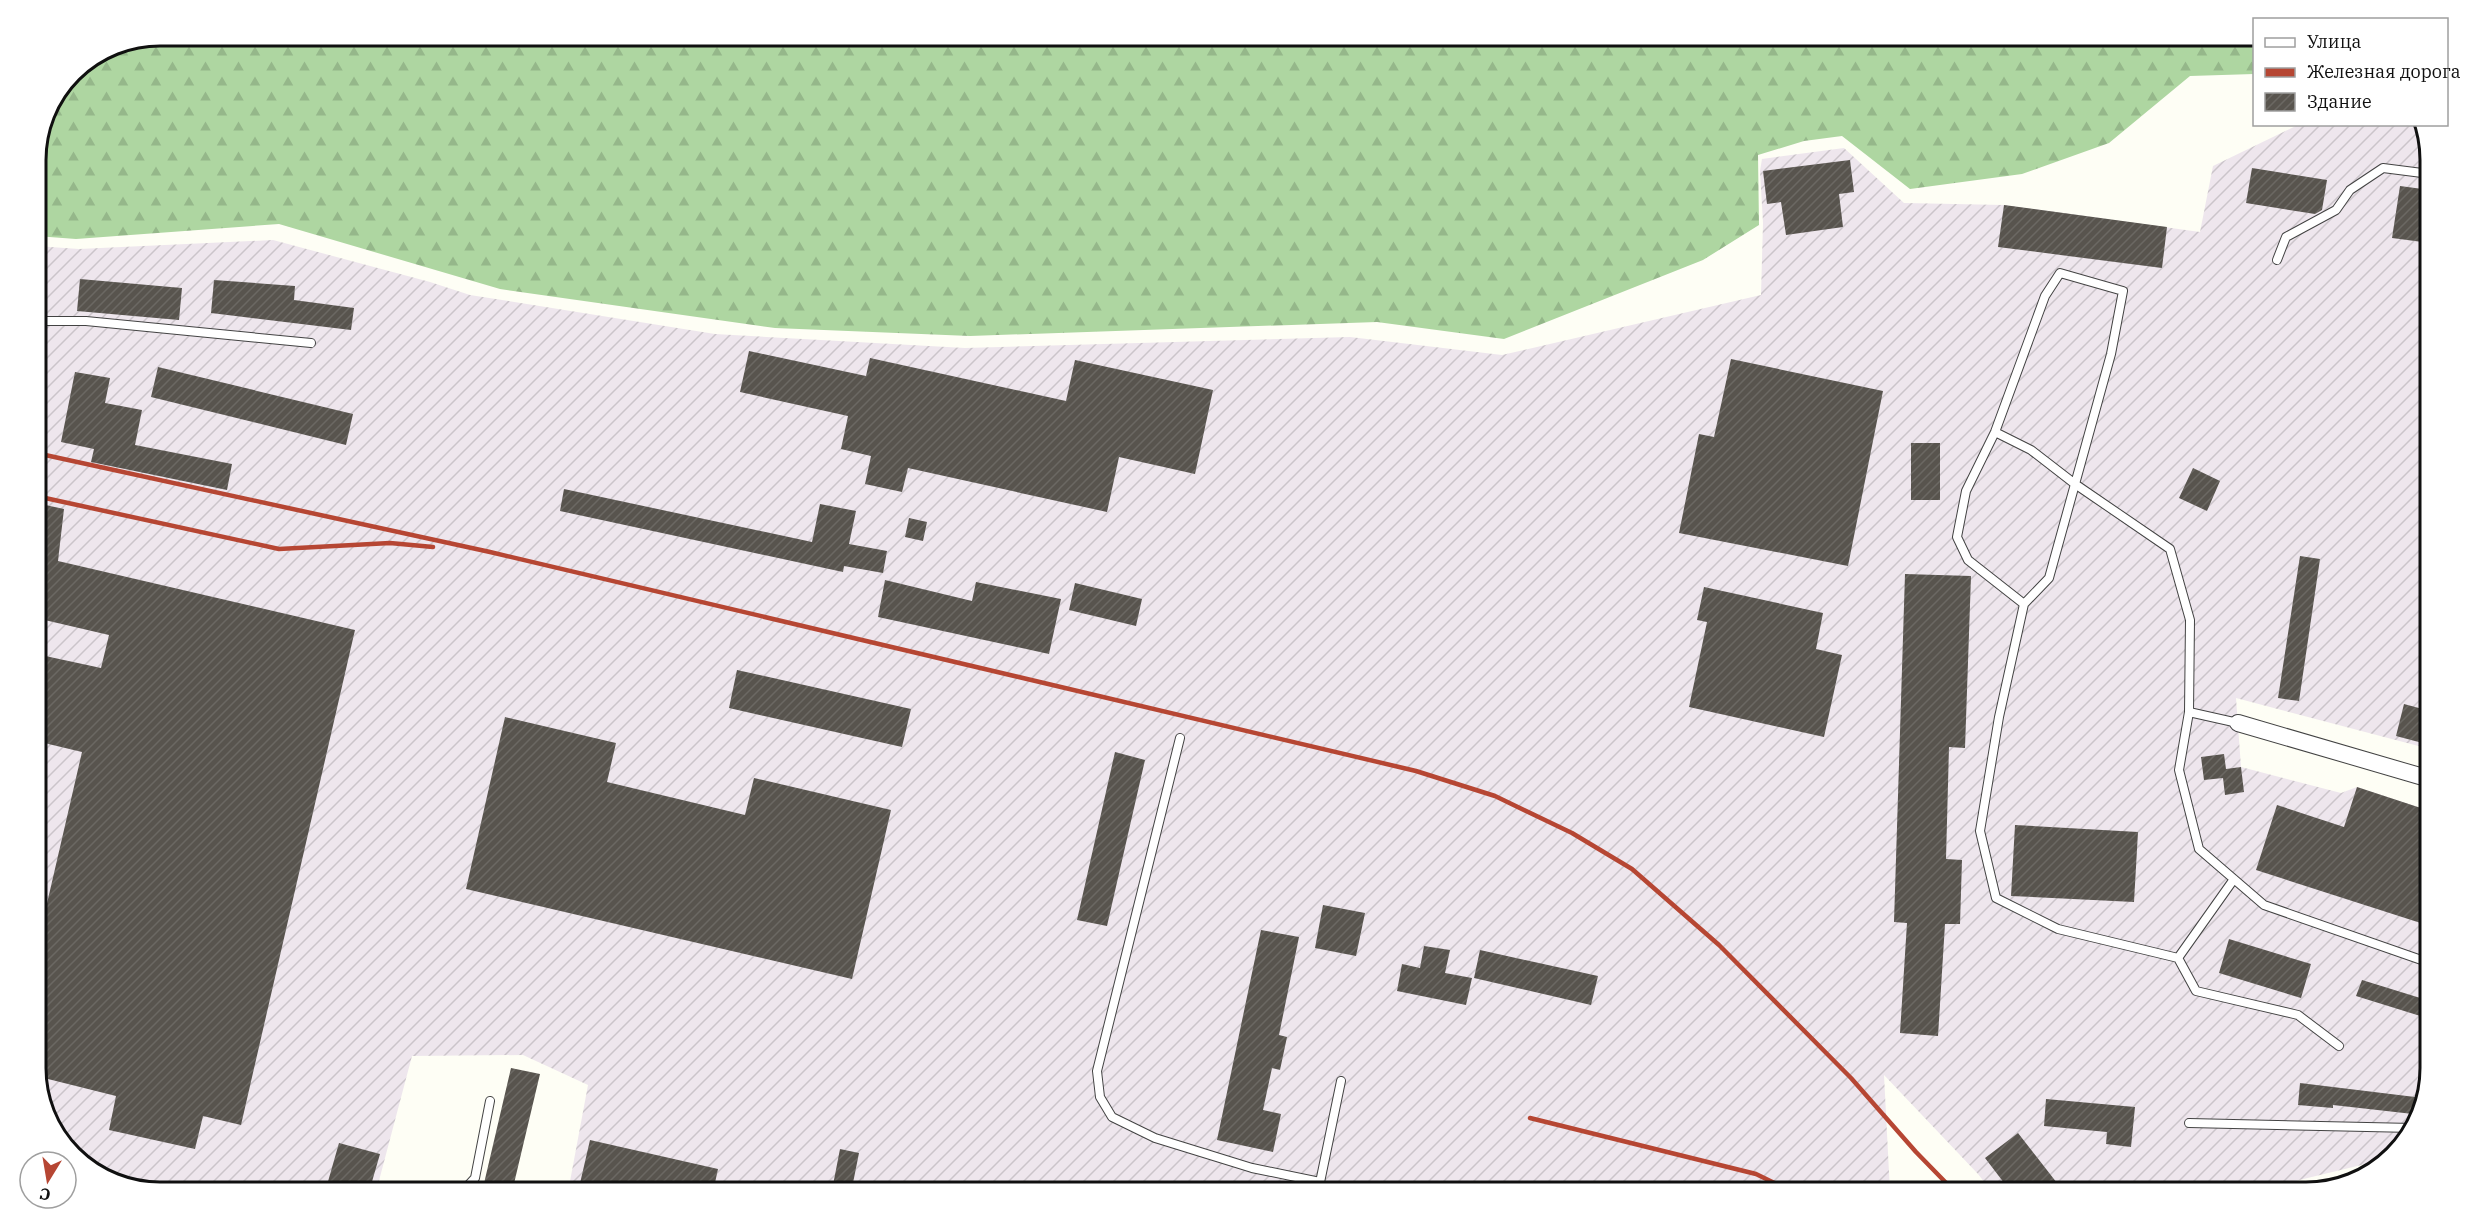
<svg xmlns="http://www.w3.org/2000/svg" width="2466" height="1228" viewBox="0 0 2466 1228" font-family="'IBM Plex Serif',serif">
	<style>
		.industrial { fill: url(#industrial-furrows) }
		.forest { fill: url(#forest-firs) }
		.building { fill: url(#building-hatch) }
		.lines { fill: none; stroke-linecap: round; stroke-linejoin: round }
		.service-casing { stroke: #434343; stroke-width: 10 }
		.minor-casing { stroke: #434343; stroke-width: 18 }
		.service { stroke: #fff; stroke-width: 8 }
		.minor { stroke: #fff; stroke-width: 16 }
		.rail { stroke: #b64633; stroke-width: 4.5 }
		.rim { fill: none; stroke: #101010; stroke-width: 3 }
	</style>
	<defs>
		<pattern id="industrial-furrows" width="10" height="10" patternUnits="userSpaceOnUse" patternTransform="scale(1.5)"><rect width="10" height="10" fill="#eee6ed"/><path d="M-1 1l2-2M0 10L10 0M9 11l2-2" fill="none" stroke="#cbc4ca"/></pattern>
		<pattern id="forest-firs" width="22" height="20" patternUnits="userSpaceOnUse" patternTransform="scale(1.5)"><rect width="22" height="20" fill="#aed6a1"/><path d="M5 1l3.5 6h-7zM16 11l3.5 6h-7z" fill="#95b78a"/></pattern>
		<pattern id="building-hatch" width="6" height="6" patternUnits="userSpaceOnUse" patternTransform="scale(1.5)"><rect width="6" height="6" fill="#58544e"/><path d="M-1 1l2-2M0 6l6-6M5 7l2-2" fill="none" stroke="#6b6863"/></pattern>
	</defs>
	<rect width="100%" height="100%" fill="#fefef5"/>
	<path class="industrial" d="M2298,125H2420L2430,152V749L2236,698L2241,767L2341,793L2357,787L2430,811V1068L2417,1123L2386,1159L2283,1184L2266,1192H1992L1978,1174L1884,1075L1890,1192H568L588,1085L523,1055L412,1056L376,1192H160L105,1179L57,1137L36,1076V246L79,249L273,240L430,282L470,295L715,334L965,348L1350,337L1502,355L1761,295L1763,223L1760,171L1762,159L1844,148L1904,203L2004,205L2200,232L2213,166Z"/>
	<path class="forest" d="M160,36H2254V74L2190,76L2109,143L2022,174L1910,189L1842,136L1804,141L1758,155L1759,225L1703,260L1504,339L1377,322L970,336L775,328L500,289L279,224L76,239L36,236V152L46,112L73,72L113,45Z"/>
	<path class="building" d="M1850,160L1854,192L1839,194L1843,227L1786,235L1781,202L1767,204L1763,171Z
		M2252,168L2327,180L2322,210L2315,214L2246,203Z
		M2400,186L2430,190V243L2392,238Z
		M2004,205L2167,227L2162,268L1998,247Z
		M80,279L182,288L179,320L77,311Z
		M214,280L295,286L294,300L354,308L351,330L211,313Z
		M749,351L866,376L870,358L1066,401L1075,360L1213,390L1195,474L1119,457L1107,512L908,468L902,492L865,484L871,456L841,449L848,416L740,392Z
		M1731,359L1883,391L1848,566L1679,533L1699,434L1714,437Z
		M158,367L353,414L346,445L151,397Z
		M75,372L110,378L105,403L142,410L135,445L232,464L227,490L91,462L94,449L61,442Z
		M1911,443H1940V500H1911Z
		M2193,468L2220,481L2207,511L2179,498Z
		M564,489L812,542L820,504L856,511L849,544L887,551L883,573L844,566L843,572L560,511Z
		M36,503L64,509L58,561L355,630L241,1125L203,1116L195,1149L109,1130L116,1096L36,1076V951L82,752L36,741V654L101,668L109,635L36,618Z
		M909,518L927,522L923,541L905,537Z
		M2300,556L2320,559L2299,701L2278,698Z
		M1905,574L1971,576L1965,748L1949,747L1946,859L1962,860L1960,924H1945L1938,1036L1900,1033L1907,923L1894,922Z
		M885,580L972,601L976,582L1061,599L1049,654L878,617Z
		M1075,583L1142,599L1136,626L1069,610Z
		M1704,587L1823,613L1816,649L1842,655L1824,737L1689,707L1707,622L1697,620Z
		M737,670L911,709L902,747L729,708Z
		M2404,704L2430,711V745L2396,736Z
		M505,717L616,743L607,782L745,815L754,778L891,810L852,979L466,889Z
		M1115,752L1145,760L1107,926L1077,920Z
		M2224,754L2226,769L2241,767L2244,792L2225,795L2223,778L2204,780L2201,757Z
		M2357,787L2430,811V926L2256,870L2277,805L2344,827Z
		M2015,825L2138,832L2134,902L2011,896Z
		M1323,905L1365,913L1356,956L1315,948Z
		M1261,930L1299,937L1279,1035L1287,1037L1280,1070L1272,1068L1263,1110L1281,1114L1273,1152L1217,1140Z
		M2229,939L2311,964L2301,998L2219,973Z
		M1424,946L1450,950L1445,973L1472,978L1466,1005L1397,991L1402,964L1420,968Z
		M1480,950L1598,976L1591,1005L1474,978Z
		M2362,980L2430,1001V1019L2356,996Z
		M511,1068L540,1074L512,1192H482Z
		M2300,1083L2415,1097L2413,1114L2333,1105V1108L2298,1105Z
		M2046,1099L2135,1107L2131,1147L2106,1144L2107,1132L2044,1126Z
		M2018,1133L2036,1156L2064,1192H2011L1985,1158Z
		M590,1140L718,1169L713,1192H578Z
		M339,1143L380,1154L369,1192H325Z
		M840,1149L859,1153L852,1188L833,1185Z"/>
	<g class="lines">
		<defs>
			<path id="service" d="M2277,260L2286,237L2336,210L2350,190L2383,168L2430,174
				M36,321H86L311,343
				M1995,432L2031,450L2075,484L2170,549L2190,620L2189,712L2179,770L2199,849L2264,905L2430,963
				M2024,604L1968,560L1957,537L1966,491L1995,432L2045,296L2060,273L2123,291L2111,354L2049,578L2024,604L1999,717L1980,831L1996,898L2058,929L2178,958L2234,879
				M2189,712L2238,723
				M1180,738L1097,1071L1100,1097L1112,1117L1155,1138L1252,1168L1320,1182
				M2178,958L2196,991L2298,1015L2339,1046
				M2189,1123L2413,1128
				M462,1192L475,1178L490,1101
				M1318,1192L1341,1081"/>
			<path id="minor" d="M2238,723L2430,779"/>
		</defs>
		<use href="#service" class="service-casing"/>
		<use href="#minor" class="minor-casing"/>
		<use href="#service" class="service"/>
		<use href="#minor" class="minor"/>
		<path class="rail" d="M36,453L490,552L1416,771L1495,796L1572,833L1632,869L1719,945L1851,1078L1916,1152L1955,1192
			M36,496L279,549L390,543L433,547
			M1530,1118L1756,1174L1793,1192"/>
	</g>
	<path d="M0 0H2466V1228H0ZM160 46H2306A114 114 0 0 1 2420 160V1068A114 114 0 0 1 2306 1182H160A114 114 0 0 1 46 1068V160A114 114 0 0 1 160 46Z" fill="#fff" fill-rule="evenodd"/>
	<path class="rim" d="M160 46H2306A114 114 0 0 1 2420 160V1068A114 114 0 0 1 2306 1182H160A114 114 0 0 1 46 1068V160A114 114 0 0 1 160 46Z"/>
	<rect x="2253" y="18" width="195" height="108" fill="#ffffff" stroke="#9f9f9f" stroke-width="1.5"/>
	<rect x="2265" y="38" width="30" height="9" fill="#ffffff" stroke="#9f9f9f" stroke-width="1.5"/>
	<text x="2307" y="48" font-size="18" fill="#101010">Улица</text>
	<rect x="2265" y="68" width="30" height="9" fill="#b64633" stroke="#9f9f9f" stroke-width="1.5"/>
	<text x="2307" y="78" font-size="18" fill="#101010">Железная дорога</text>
	<rect x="2265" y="93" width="30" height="18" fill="url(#building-hatch)" stroke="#9f9f9f" stroke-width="1.5"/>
	<text x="2307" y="108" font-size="18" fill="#101010">Здание</text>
	<g transform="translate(48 1180) rotate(191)"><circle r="28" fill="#ffffff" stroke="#9f9f9f" stroke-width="1.5"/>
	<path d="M0-4.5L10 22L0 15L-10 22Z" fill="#b64633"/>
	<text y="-9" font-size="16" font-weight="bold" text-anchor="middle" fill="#101010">С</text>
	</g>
</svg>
